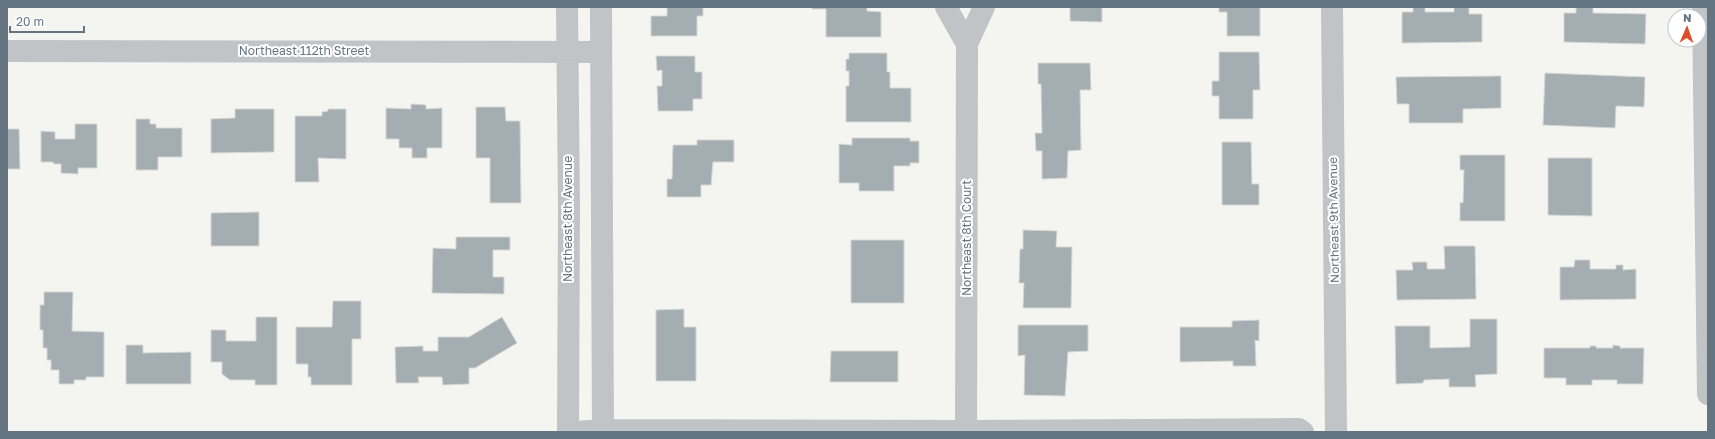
<svg xmlns="http://www.w3.org/2000/svg" width="1715" height="439" viewBox="0 0 1715 439" font-family="'Golos Text',sans-serif">
	<style>
		.building { fill: #a4adb2; stroke: #d6d6d3 }
		.lines { fill: none; stroke-linecap: round; stroke-linejoin: round }
		.minor { stroke: #c0c4c7; stroke-width: 22 }
		.labels { text-anchor: middle; stroke-width: 4; stroke-linejoin: round; paint-order: stroke }
		.street-label { font-size: 12px; fill: #647581; stroke: #fff }
	</style>
	<rect width="100%" height="100%" fill="#f4f4f1"/>
	<path class="building" d="M667,7H703V16H697V36H651V16H667Z
		M812,7H867V11L881,12V37H826V9H812Z
		M1070,7H1102V22L1070,21Z
		M1219,7H1260V36H1227V12H1219Z
		M1413,7H1425V12H1454V7H1469V14H1482V42L1402,43V12H1413Z
		M1576,7H1593V13L1646,14L1645,44L1564,42V13H1576Z
		M1219,52H1259L1260,90H1253V119H1219V96H1212V81H1219Z
		M849,53H887V72H890V88H911V122H846V86H849V71H846V59H849Z
		M656,56H695V72H702V99H693V111H658L657,86H662V70L657,71Z
		M1038,63H1090L1091,90H1080L1081,150L1068,151L1067,178L1042,179V151H1036L1035,133H1042L1041,84H1038Z
		M1545,73L1645,77L1644,107L1616,106L1615,128L1543,125Z
		M1501,76V108L1463,109V123H1409V104H1397L1396,77Z
		M411,104L426,105V109L442,108V148H427V158H412V148H399V139H386V108L411,109Z
		M476,107H505L506,121H520L521,203H490V158H476Z
		M235,109H274V152L211,153V119L235,118Z
		M328,109H346V159L318,158L319,182H295V116H322V112L328,111Z
		M136,119H150V124H156V128H182V157H158V170H136Z
		M75,124H97V168H78V174L61,173V164H54L53,162H41V131L55,132V139H75Z
		M7,129H19L20,169H7Z
		M852,138H910V141H919V163H910V166H894V191H859V183H839V144L852,145Z
		M697,140H734V162H713L711,185H701V197H667V179H672L673,145H697Z
		M1222,142H1251L1252,184H1259V205H1222Z
		M1460,155H1505V221H1460V202L1463,203L1464,170H1460Z
		M1548,158H1592V216L1548,215Z
		M259,212V246H211V213Z
		M1023,230L1057,231L1056,247H1072L1071,308H1023L1024,283H1019L1020,249H1023Z
		M456,237H510V250H493V277H504V294L432,293L433,248L456,249Z
		M851,240H904V303H851Z
		M1444,246H1475L1476,299L1397,300L1396,270H1413L1412,262H1427V269H1445Z
		M1575,260H1590V269H1616V265H1623V270L1636,269V299L1560,300V267H1574Z
		M44,292H73L72,331L104,332V377H86V380H74V384H59V370H51V360H47V348H43V330H40V305H44Z
		M333,301H361V339H352V385H311V377H308V364H296V327H332Z
		M684,309V327H696V381H656V310Z
		M256,317H277V385H255V380H230L222,374V362H211V330H226V341H256Z
		M502,317L517,343L475,368H469V384L443,385L442,377H418L419,383H396L395,347L423,346V351H438V337H469Z
		M1470,319H1497V374L1475,375L1476,387H1449V379L1424,380L1423,383L1396,384L1395,326H1430V348L1470,347Z
		M1259,320V341L1255,340L1256,366H1233V361L1180,362V327H1232V321Z
		M1018,325H1088V351L1068,352L1065,396L1024,395L1025,355L1018,356Z
		M126,345H143V353L191,352V384H126Z
		M1613,345L1620,346V348H1644L1643,384H1617V380H1592V385H1566V378H1544V348H1590V346H1596V348H1613Z
		M831,351H898V382H830Z"/>
	<g class="lines">
		<path class="minor" d="M567,7L569,207L568,432
			M601,7L603,432
			M946,7L967,44
			M1332,7L1336,432
			M1703,7L1708,394
			M7,51L600,52
			M577,432L603,430L966,431L1299,429L1303,432
			M966,432L967,44L984,7"/>
	</g>
	<g class="labels">
		<g class="street-label">
			<text x="304" y="55">Northeast 112th Street</text>
			<text transform="translate(568 219) rotate(-90)" y="4">Northeast 8th Avenue</text>
			<text transform="translate(1334 220) rotate(-91)" y="4">Northeast 9th Avenue</text>
			<text transform="translate(967 238) rotate(-90)" y="4">Northeast 8th Court</text>
		</g>
	</g>
	<rect width="1715" height="439" fill="none" stroke="#647581" stroke-width="16"/>
	<g transform="translate(1687 28) rotate(2)"><circle r="19" fill="#ffffff" stroke="#c1c8cd"/>
	<path d="M0-3L7 15L0 10L-7 15Z" fill="#dc4e29"/>
	<text y="-6" font-size="11" font-weight="bold" text-anchor="middle" fill="#647581">N</text>
	</g>
	<path d="M10 26v6h74v-6" fill="none" stroke="#647581" stroke-width="2"/>
	<text x="16" y="26" font-size="12" fill="#647581" stroke="#ffffff" stroke-width="3" paint-order="stroke">20 m</text>
</svg>
